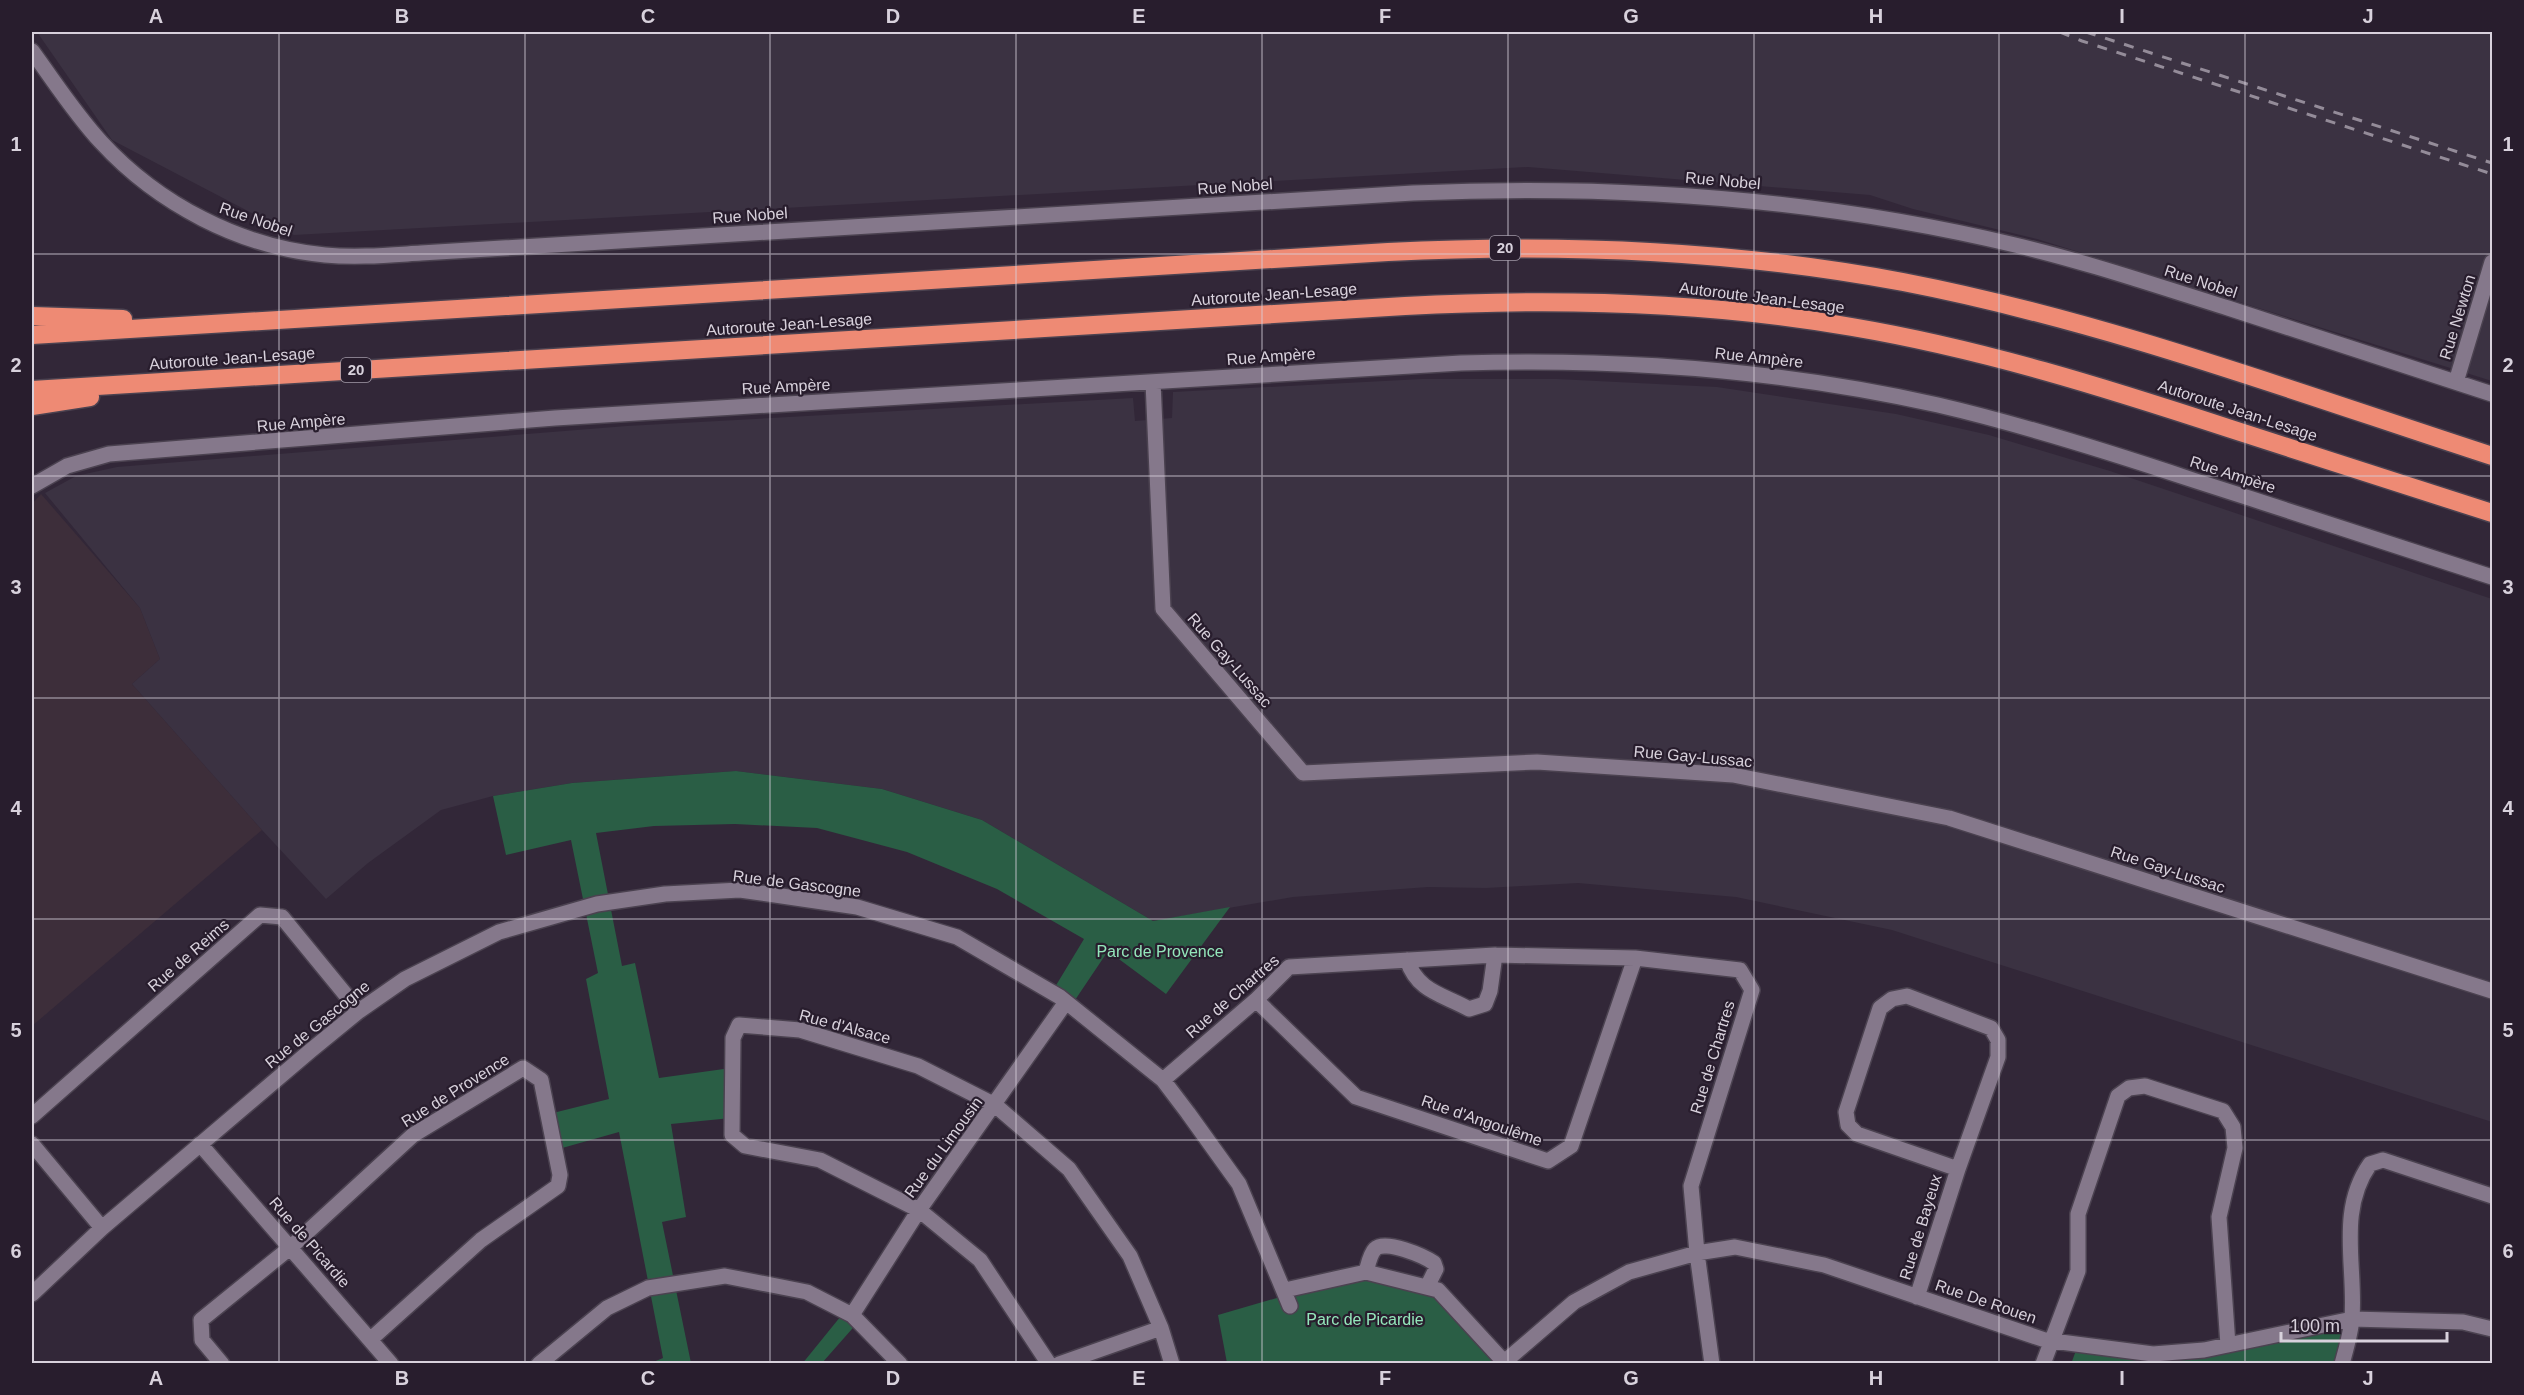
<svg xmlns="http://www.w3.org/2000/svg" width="2524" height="1395" viewBox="0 0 2524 1395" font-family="Helvetica,sans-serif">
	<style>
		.commercial { fill: #3d2e3a }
		.industrial { fill: #3b3242 }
		.green { fill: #2a5e45 }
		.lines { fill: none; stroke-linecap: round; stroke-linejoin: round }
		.minor-casing { stroke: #4b4250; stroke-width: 18 }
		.highway-casing { stroke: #4b4250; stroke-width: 21 }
		.minor { stroke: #85788b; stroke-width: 15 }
		.highway { stroke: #ee8a74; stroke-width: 18 }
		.rail { stroke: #948c99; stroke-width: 3; stroke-dasharray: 10 10; stroke-linecap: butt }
		.grid { fill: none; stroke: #d8d1dc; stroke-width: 1.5; stroke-opacity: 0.55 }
		.labels { text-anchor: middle; stroke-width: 4.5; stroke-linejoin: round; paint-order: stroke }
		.shield { fill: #281d2d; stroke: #a39ba8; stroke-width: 1.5 }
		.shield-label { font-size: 15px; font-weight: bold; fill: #d8d1dc }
		.street-label { font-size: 16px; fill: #d8d1dc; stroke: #281d2d }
		.park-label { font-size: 16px; fill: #94e7bb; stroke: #281d2d }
		.neatline { fill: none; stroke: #d8d1dc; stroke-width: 2 }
		.grid-label { font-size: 20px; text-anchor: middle; font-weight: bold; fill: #d8d1dc }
	</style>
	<rect width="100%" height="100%" fill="#322738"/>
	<path class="commercial" d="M41,494L140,608L160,659L132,684L262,830L32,1026V504Z"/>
	<path class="industrial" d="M37,32H2492V381L2037,239L1913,209L1870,195L1528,167L294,235L112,140Z
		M1422,379H1557L1717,387L1896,414L1989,435L2110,471L2492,599V1122L1892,930L1736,897L1578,883L1486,888L1428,887L1293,897L1153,921L982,820L882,789L736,771L572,783L493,796L441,810L368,863L326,899L262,830L132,684L160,659L140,608L45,493L76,476L117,467L627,426L1133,398L1135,421L1172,418L1173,392Z"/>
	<path class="green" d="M736,771L882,789L982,820L1153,921L1230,907L1166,994L1108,951L1071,1006L1052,992L1084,939L997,889L907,852L817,828L735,824L654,826L596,833L622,966L635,963L659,1078L731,1068V1118L671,1124L686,1217L662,1222L691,1363H651L663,1358L619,1132L555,1150L549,1114L609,1099L586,979L598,973L571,840L506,855L493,796L572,783Z
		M1366,1272L1438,1290L1502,1364L1227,1363L1218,1315Z
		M845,1311L859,1321L822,1363L802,1364Z
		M2352,1319L2339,1363L2071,1364L2078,1345L2153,1354Z"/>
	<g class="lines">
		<defs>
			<path id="minor" d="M32,51C54,81 75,114 101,142C158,204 240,247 325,255C357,258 389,255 421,253L1413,193C1615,184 1818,198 2015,245C2087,262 2157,286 2228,308C2316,337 2404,366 2492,394
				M1153,382L1163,609L1303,773L1537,762L1733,775L1949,818L2492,991
				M2456,382L2492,262
				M32,486L67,466L109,454L555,418L1461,363C1621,358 1782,370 1938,405C2024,425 2109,452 2193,480C2293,512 2393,545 2492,577
				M1407,960C1418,992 1442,994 1469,1009L1485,1004L1490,991L1495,955
				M1256,1000L1356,1097L1548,1161L1571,1146L1635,958
				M1163,1080L1256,1000L1289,967L1495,955L1635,958L1740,970L1752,990L1691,1186L1697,1253L1712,1364
				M32,1116L260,915L282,917L359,1011
				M32,1144L102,1228
				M200,1144L391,1364
				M1366,1272C1368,1265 1370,1254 1375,1249C1385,1239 1424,1256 1434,1263L1436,1269L1427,1287
				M1285,1290L1366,1272L1438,1290L1506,1364
				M32,1294L102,1228L310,1051L359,1011L405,979L499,932L597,904L665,894L740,890L857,907L957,937L1060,997L1163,1080L1188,1113L1239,1184L1290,1306
				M1917,1297L1958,1169L1998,1057V1040L1991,1028L1907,996L1892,999L1880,1008L1846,1112L1848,1125L1857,1134L1958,1169
				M852,1315L919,1210L1066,1002
				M222,1364L202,1340L201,1320L291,1247L413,1135L523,1068L541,1080L560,1175L558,1186L481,1240L371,1339
				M539,1364L607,1308L648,1288L725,1276L807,1292L852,1315L900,1364
				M1049,1364L980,1260L919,1210L820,1160L745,1146L732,1135L733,1038L739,1025L800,1030L918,1066L995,1105L1069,1169L1130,1256L1161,1328L1172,1364
				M1059,1364L1161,1328
				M1502,1364L1574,1302L1629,1272L1697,1253L1735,1247L1824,1265L2045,1340L2153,1354L2204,1350L2352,1319L2463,1322L2492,1329
				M2043,1364L2078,1271V1214L2118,1096L2129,1088L2145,1086L2223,1111L2233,1127L2235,1148L2219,1217L2228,1345
				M2342,1364C2346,1349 2351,1333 2352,1318C2356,1266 2337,1211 2370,1164L2383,1160L2492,1196"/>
			<path id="highway" d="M32,316L123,319
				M32,335L1388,252C1561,243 1733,250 1903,282C2105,321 2298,393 2492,456
				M32,390L1405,306C1554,298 1705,301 1852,327C1982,349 2106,388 2231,429C2318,457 2405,485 2492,513
				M32,406L90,397"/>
		</defs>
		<use href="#minor" class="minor-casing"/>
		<use href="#highway" class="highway-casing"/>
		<use href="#minor" class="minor"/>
		<use href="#highway" class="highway"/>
		<path class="rail" d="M2060,32L2082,41L2492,174
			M2086,32L2492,163"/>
	</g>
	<path class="grid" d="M279,32V1364M525,32V1364M770,32V1364M1016,32V1364M1262,32V1364M1508,32V1364M1754,32V1364M1999,32V1364M2245,32V1364M32,254H2492M32,476H2492M32,698H2492M32,919H2492M32,1140H2492"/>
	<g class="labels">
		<g class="shield">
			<rect x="1490" y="236" width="30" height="24" rx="4.5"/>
			<rect x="341" y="358" width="30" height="24" rx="4.5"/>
		</g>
		<g class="shield-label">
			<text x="1505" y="253">20</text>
			<text x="356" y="375">20</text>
		</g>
		<g class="street-label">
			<text transform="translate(1723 180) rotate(5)" y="6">Rue Nobel</text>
			<text transform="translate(1235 186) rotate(-4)" y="6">Rue Nobel</text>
			<text transform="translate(750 215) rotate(-4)" y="6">Rue Nobel</text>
			<text transform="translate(256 219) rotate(19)" y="6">Rue Nobel</text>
			<text transform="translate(2201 281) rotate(18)" y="6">Rue Nobel</text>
			<text transform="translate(1274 294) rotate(-4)" y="6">Autoroute Jean-Lesage</text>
			<text transform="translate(1762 297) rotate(7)" y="6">Autoroute Jean-Lesage</text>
			<text transform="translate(2457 317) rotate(-73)" y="6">Rue Newton</text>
			<text transform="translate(789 324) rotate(-4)" y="6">Autoroute Jean-Lesage</text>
			<text transform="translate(1271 356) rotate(-4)" y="6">Rue Ampère</text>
			<text transform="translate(1759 357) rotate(6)" y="6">Rue Ampère</text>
			<text transform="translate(232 358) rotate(-4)" y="6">Autoroute Jean-Lesage</text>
			<text transform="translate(786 386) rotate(-3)" y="6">Rue Ampère</text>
			<text transform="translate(2238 410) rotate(18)" y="6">Autoroute Jean-Lesage</text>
			<text transform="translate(301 422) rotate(-5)" y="6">Rue Ampère</text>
			<text transform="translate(2233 474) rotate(18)" y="6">Rue Ampère</text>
			<text transform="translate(1230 660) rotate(49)" y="6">Rue Gay-Lussac</text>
			<text transform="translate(1693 756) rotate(5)" y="6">Rue Gay-Lussac</text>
			<text transform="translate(2168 869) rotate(18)" y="6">Rue Gay-Lussac</text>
			<text transform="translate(797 883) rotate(7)" y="6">Rue de Gascogne</text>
			<text transform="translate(188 955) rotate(-41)" y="6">Rue de Reims</text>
			<text transform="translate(1232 996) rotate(-41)" y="6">Rue de Chartres</text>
			<text transform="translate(317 1024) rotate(-39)" y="6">Rue de Gascogne</text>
			<text transform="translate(845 1026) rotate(15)" y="6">Rue d'Alsace</text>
			<text transform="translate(1712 1057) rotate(-73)" y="6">Rue de Chartres</text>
			<text transform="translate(455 1090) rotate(-32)" y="6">Rue de Provence</text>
			<text transform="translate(1482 1120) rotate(19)" y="6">Rue d'Angoulême</text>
			<text transform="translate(943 1147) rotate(-54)" y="6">Rue du Limousin</text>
			<text transform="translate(1920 1227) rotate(-73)" y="6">Rue de Bayeux</text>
			<text transform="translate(310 1242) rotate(49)" y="6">Rue de Picardie</text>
			<text transform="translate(1986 1301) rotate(19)" y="6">Rue De Rouen</text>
		</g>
		<g class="park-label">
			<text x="1160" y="957">Parc de Provence</text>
			<text x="1365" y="1325">Parc de Picardie</text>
		</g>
	</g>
	<rect width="2524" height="1395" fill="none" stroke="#281d2d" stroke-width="66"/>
	<path d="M2281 1332v9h166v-9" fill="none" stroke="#d8d1dc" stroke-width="3"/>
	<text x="2290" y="1332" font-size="18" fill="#d8d1dc" stroke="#281d2d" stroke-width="4.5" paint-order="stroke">100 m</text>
	<rect x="33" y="33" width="2458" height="1329" class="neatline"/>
	<g class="grid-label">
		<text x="156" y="23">A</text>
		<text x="402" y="23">B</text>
		<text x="648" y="23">C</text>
		<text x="893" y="23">D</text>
		<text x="1139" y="23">E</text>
		<text x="1385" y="23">F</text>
		<text x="1631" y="23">G</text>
		<text x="1876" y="23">H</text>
		<text x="2122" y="23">I</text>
		<text x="2368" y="23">J</text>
		<text x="16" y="151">1</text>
		<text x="2508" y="151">1</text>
		<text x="16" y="372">2</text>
		<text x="2508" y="372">2</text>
		<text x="16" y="594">3</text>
		<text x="2508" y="594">3</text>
		<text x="16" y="815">4</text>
		<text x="2508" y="815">4</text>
		<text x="16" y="1037">5</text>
		<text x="2508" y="1037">5</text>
		<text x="16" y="1258">6</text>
		<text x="2508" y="1258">6</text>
		<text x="156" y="1385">A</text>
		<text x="402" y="1385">B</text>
		<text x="648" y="1385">C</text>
		<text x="893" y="1385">D</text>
		<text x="1139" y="1385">E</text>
		<text x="1385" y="1385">F</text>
		<text x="1631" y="1385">G</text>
		<text x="1876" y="1385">H</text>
		<text x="2122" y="1385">I</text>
		<text x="2368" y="1385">J</text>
	</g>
</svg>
